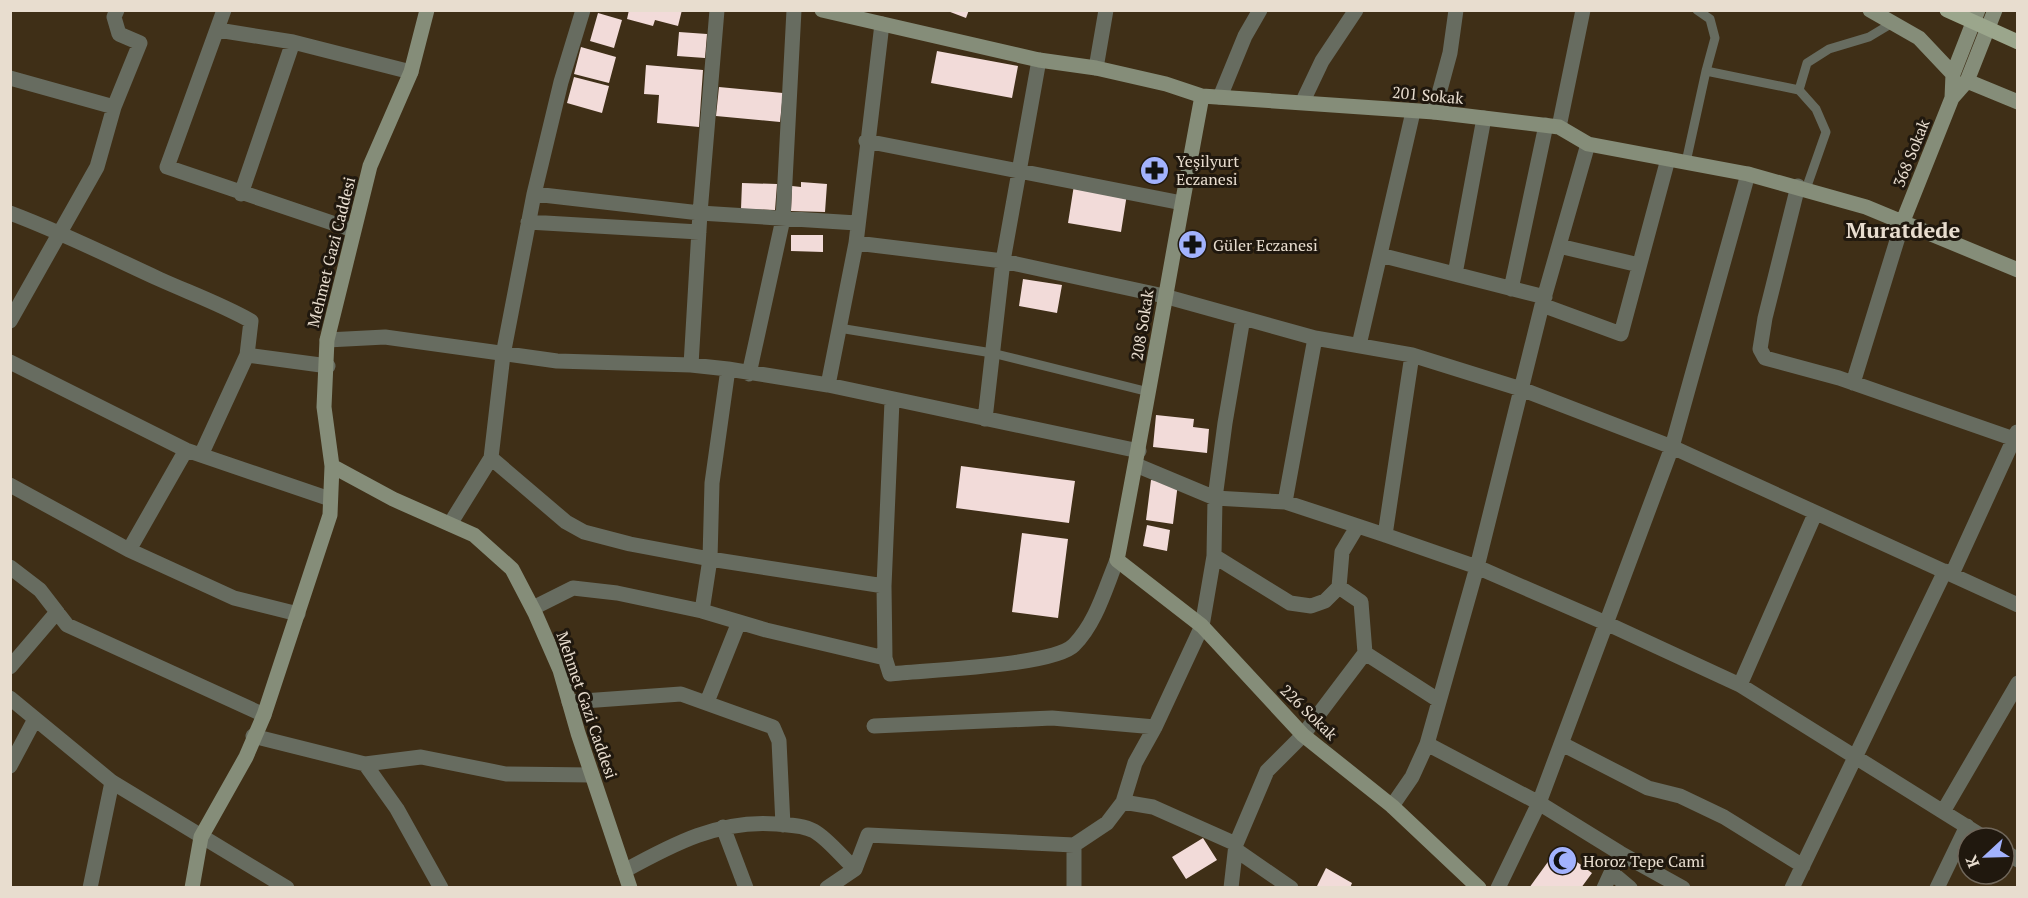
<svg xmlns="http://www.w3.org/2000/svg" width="2028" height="898" viewBox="0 0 2028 898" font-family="'PT Serif',serif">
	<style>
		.building { fill: #f2dbd9 }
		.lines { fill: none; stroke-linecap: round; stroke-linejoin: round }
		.lane { stroke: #676c60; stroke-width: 9 }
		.street { stroke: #676c60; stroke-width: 15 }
		.secondary { stroke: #858d79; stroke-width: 15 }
		.primary { stroke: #9ba68c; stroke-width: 15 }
		.labels { text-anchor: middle; stroke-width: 6; stroke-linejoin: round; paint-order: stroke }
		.street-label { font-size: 16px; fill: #e8ddcf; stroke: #20180e }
		.poi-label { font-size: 16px; fill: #e8ddcf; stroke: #20180e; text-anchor: start }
		.district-label { font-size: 22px; font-weight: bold; fill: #e8ddcf; stroke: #20180e }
	</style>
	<rect width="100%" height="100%" fill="#3f2f17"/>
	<path class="building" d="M629,10H682L678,26L655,20L653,26L627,19Z
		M945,10H969L966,18Z
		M598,13L622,20L614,48L590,41Z
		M679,32L707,34L705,58L677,56Z
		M581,47L616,57L609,83L574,74Z
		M937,51L1018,66L1012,98L931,83Z
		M646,65L703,70L699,127L657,123L659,95L644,94Z
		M574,77L609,86L602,113L567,103Z
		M719,87L783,93L780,122L716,116Z
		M801,182L827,184L825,212L791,211L792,186L801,187Z
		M742,183L777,184L775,210L741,209Z
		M1074,185L1127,194L1121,232L1068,223Z
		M791,235H823V252L791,251Z
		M1023,279L1062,285L1057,313L1019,306Z
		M1156,415L1194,419L1193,427L1209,429L1207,453L1153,447Z
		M961,466L1075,481L1069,523L956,508Z
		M1151,480L1178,483L1173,524L1146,520Z
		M1147,525L1170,530L1167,551L1143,546Z
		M1022,533L1068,539L1058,618L1012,612Z
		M1203,838L1217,860L1186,879L1172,857Z
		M1558,848L1592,873L1581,888H1529Z
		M1326,868L1352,883L1350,888H1316Z"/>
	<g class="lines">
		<path class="lane" d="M1697,10L1710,19L1715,38L1706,71L1799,90L1816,109L1826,132L1806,189
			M1799,90L1807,63L1829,49L1869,37L1894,22
			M1686,162L1706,71
			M839,328L992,353L1149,392"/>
		<path class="street" d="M224,10L167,167L353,230
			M218,30L293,42L411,72
			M1096,68L1106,10
			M10,78L114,107
			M1220,97L1245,36L1260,10
			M1303,101L1322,61L1356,10
			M1434,112L1450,53L1456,10
			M1559,127L1583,10
			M866,141L1182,203
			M1798,186L1765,318L1760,349L1765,358L1839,378L2014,439
			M241,194L293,42
			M534,194L700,213L857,223
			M10,213C61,232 109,256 159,279C190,293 221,304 251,321L247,355L328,366
			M528,222L699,232
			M856,243L1003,261L1164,296L1315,338L1412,355L1521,389L1672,447L2018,605
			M1559,246L1639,265
			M1380,255L1545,297
			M1455,274L1484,118
			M1511,289L1546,125
			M1542,305L1621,334L1668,159
			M10,321L97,167L114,107L140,43L119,34L114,17L117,10
			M327,340L385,337L557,361L691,365L728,369L828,385L1139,451
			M1359,345L1413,112
			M10,362L186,450L330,499
			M691,365L700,213L717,10
			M749,374L783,219L794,10
			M1853,383L1903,221
			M828,385L856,243L882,24
			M892,401L884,586L885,658L890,674C925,670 1054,666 1074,645C1096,623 1105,589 1117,560
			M985,419L1003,261L1039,60
			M201,455L247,355
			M491,458L566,522L584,532L630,544L710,559L884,586
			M1136,465L1215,498L1285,502L1385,535L1477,567L1608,624L1740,685L1985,838
			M10,485L129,550L234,598L298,614
			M1285,502L1315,338
			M450,524L491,458L503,355L534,194L561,82L583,10
			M1385,535L1412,355
			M129,550L186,450
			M1214,556L1290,603L1311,606L1325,601L1339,587
			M10,567L40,590L67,625L264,715
			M1952,574L2017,432
			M533,608L573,588L617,593L702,611L766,630L885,658
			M702,611L710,559L712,483L728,369
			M1365,653L1438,700
			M10,667L57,612
			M1740,685L1815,514
			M10,698L112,782L287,888
			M569,702L681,694L773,727L779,741L783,825
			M707,702L739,622
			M874,726L1052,718L1155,727
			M253,736L365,764L421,757L506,774L592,775
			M1427,744L1539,803L1620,853L1683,888
			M1562,744L1648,788L1680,796L1724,817L1803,866
			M365,764L397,809L441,888
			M10,766L35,719
			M1123,802L1153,807L1236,844
			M1392,806L1412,777L1427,744L1477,567L1542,305L1588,144
			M1944,810L2018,683
			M723,827L746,888
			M1236,850L1291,888
			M2004,851L2018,860
			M624,871C673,844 720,819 777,824C789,825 803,825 814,831C828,839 842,857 855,869
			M1611,872L1630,888
			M90,888L112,782
			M827,888L855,869L868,835L1074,845
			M1074,888V845L1107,823L1123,802L1135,763L1155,727L1202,626L1214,556L1215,498L1225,423L1243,318
			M1231,888L1236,844L1267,771L1303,735L1365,653L1361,602L1339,587L1342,552L1357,527
			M1498,888L1539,803L1672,447L1748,174
			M1604,888L1620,853
			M1792,888L1945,571
			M1937,888L1967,826"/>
		<path class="secondary" d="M822,10L1039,60L1096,68L1166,84L1202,96L1434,112L1559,127L1588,144L1748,174L1866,207L2018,270
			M1870,10L1919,38L1953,74
			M1978,10L1953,74L1952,98L1967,81L1995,10
			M1967,81L2018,102
			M1202,96C1173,251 1147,406 1117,560L1202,626L1303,735L1392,806L1479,888
			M1903,221L1952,98
			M332,466L393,499L474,535L512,569L535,613L560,670L578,733L630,888
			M192,888L201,837L246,757L264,715L330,515L332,466L324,407L327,340L370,166L411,72L427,10"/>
		<path class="primary" d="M1947,10L2018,42"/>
	</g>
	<defs>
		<symbol id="pharmacy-disc" viewBox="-11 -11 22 22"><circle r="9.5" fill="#a2b2fd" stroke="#20180e"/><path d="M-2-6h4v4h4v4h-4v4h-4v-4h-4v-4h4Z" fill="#111"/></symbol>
		<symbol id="mosque-disc" viewBox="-11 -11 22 22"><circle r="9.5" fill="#a2b2fd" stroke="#20180e"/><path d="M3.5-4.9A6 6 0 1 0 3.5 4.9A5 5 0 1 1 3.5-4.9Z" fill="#111"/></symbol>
	</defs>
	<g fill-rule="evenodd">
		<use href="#pharmacy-disc" x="1138" y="154" width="33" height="33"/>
		<use href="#pharmacy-disc" x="1176" y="228" width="33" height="33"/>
		<use href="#mosque-disc" x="1546" y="844" width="33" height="33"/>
	</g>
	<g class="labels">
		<g class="street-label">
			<text transform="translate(1428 95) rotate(5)" y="6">201 Sokak</text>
			<text transform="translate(1911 153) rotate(-68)" y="6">368 Sokak</text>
			<text transform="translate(331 252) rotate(-76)" y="6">Mehmet Gazi Caddesi</text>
			<text transform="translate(1142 325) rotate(-81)" y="6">208 Sokak</text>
			<text transform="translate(587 705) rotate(71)" y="6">Mehmet Gazi Caddesi</text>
			<text transform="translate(1309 712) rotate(44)" y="6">226 Sokak</text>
		</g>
		<g class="poi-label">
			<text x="1176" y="167">Yeşilyurt<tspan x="1176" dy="18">Eczanesi</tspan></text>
			<text x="1213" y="251">Güler Eczanesi</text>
			<text x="1583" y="867">Horoz Tepe Cami</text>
		</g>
		<g class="district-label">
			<text x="1903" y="238">Muratdede</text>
		</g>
	</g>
	<rect width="2028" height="898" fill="none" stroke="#e8ddcf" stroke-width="24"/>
	<g transform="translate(1986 856) rotate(248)"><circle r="28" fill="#20180e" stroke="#70675b" stroke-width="1.5"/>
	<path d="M0-4.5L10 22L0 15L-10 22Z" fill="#a2b2fd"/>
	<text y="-9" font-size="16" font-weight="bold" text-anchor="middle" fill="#e8ddcf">K</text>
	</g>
</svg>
